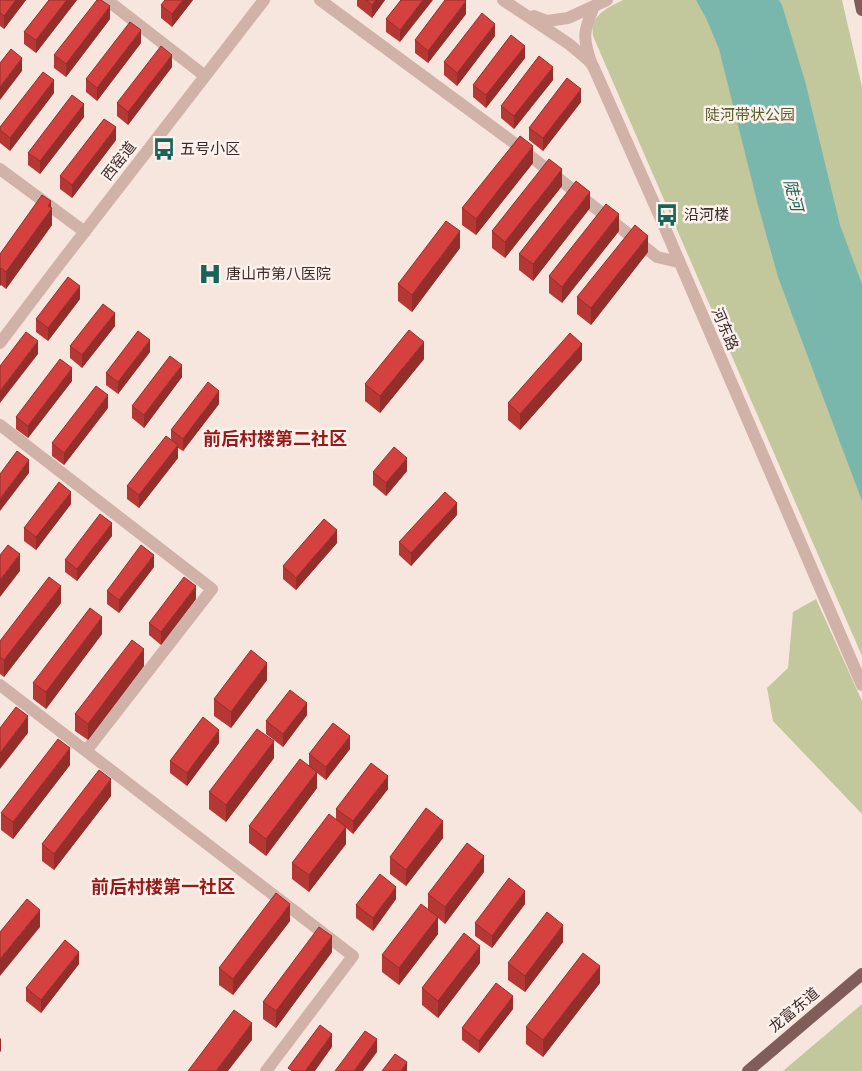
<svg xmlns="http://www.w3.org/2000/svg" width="862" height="1071" viewBox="0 0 862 1071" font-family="'PT Sans Narrow','Noto Sans SC',sans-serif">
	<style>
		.green { fill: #c2c79c }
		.water { fill: #79b7ac }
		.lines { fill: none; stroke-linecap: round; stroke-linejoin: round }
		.minor { stroke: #d0b2a8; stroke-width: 12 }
		.major { stroke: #805d58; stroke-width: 12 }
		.wall { fill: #b63835 }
		.shaded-wall { fill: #942e2b }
		.building { fill: #d4413e; stroke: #942e2b }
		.labels { text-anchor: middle; stroke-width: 5; stroke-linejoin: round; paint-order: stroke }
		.park-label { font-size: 15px; fill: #565e29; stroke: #fcf1ec }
		.poi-label { font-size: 15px; fill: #3c2b29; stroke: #fcf1ec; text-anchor: start }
		.street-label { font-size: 15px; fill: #3c2b29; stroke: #fcf1ec }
		.water-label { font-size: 16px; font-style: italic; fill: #196458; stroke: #fcf1ec }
		.quarter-label { font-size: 18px; font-weight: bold; fill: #961a17; stroke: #fcf1ec }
	</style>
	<rect width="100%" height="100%" fill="#f6e6de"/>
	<path class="green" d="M623,0H842L862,87V656L593,36C590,15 607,8 623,0Z
		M816,599L862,701V814L773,721L767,688L788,668L793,612Z
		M862,1004V1071H783Z"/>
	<path class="water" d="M696,0H779L782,5L805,81L840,225L862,284V501L778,277L758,205L719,49L706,18Z"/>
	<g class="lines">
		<path class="minor" d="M107,0L205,76
			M320,0L514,143L657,257L678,262
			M503,0L569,44L588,60L593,66L661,219L862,685
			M534,16L547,21L568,18L607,0
			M591,62C582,36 584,31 594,6
			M0,169L85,232
			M0,343L62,261L264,0
			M0,425L212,589L86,751
			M0,685L353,956L266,1071"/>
		<path class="major" d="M860,0L862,10
			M748,1071L862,974"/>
	</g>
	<path class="wall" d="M0,0H26L4,29L0,26Z
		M49,0H77L36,53L24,44V32Z
		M193,0L172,27L161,18V5Z
		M357,0H385L372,18L357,6Z
		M401,0L400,42L386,32V19Z
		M466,14L428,63L415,53V40Z
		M110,19L66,77L54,68V55Z
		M495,36L457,86L444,75V62Z
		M141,43L97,101L86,92V79Z
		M525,58L486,108L473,97V85Z
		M172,67L128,125L117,116V103Z
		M553,80L514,129L501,118V106Z
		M54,93L10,151L0,143V127Z
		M581,102L543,151L529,140V128Z
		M84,117L40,174L28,165V153Z
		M116,140L72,198L60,189V176Z
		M533,163L476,235L462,225V208Z
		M562,186L505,258L492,248V231Z
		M51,208L52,225L6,289L1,285L0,254Z
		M590,208L533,281L519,270V254Z
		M619,231L562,303L549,293V276Z
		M460,248L412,312L398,301V284Z
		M648,252L591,325L577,314V297Z
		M80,299L48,341L36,332V319Z
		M115,326L82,368L70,358V346Z
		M150,352L118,394L106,385V373Z
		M424,359L380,413L365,401V384Z
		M582,360L520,430L508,420V403Z
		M182,377L144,428L132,418V406Z
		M72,381L28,438L16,429V417Z
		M219,404L183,451L178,448V458L139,508L127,499V486L171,440V430Z
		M108,408L64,465L52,456V443Z
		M407,471L386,496L373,485V472Z
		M71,504L36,550L24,541V528Z
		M457,515L411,566L399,555V542Z
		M112,536L77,581L65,572V560Z
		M337,543L296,590L283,579V566Z
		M154,567L119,613L107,604V591Z
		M196,599L161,645L149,635V623Z
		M61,603L4,677L0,674V641Z
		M102,634L46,709L33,699V683Z
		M144,666L88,740L75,731V714Z
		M267,680L231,728L214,716V699Z
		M307,715L283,747L266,734V721Z
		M219,743L187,786L170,773V761Z
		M350,749L326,780L317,773V788L266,856L249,843V826L309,766V754Z
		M274,758L226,822L209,809V792Z
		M70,765L13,839L1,830V813Z
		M388,789L353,834L346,828V844L309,892L292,879V863L336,820V809Z
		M111,796L54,870L42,861V844Z
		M443,838L406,886L390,874V857Z
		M484,872L445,924L438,918V934L399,985L382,972V955L428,910V894Z
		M396,899L373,931L356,918V905Z
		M525,904L492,948L475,936V923Z
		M290,921L233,995L219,985V968Z
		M563,942L525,992L508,980V963Z
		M332,952L276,1028L263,1019V1002Z
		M480,963L438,1018L422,1005V988Z
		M79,964L41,1013L26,1001V988Z
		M600,983L543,1057L526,1044V1027Z
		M513,1009L479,1053L462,1040V1028Z"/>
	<path class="shaded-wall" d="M16,0H26L4,29V16Z
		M67,0H77L36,53V40Z
		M183,0H193L172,27V14Z
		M376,0H385L372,18V5Z
		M423,0H433L400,42V30Z
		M466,1V14L428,63V51Z
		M110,6V19L66,77V64Z
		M495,24V36L457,86V73Z
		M141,30V43L97,101V88Z
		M525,46V58L486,108V95Z
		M172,55V67L128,125V112Z
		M22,58V71L0,100V87Z
		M553,67V80L514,129V116Z
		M54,80V93L10,151V138Z
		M581,89V102L543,151V138Z
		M84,104V117L40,174V161Z
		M116,127V140L72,198V185Z
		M533,146V163L476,235V219Z
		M562,169V186L505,258V242Z
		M590,192V208L533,281V264Z
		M51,201V210L52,208V225L6,289V272Z
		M619,214V231L562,303V287Z
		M460,231V248L412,312V295Z
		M648,236V252L591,325V308Z
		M1,268V285L0,286V269Z
		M80,286V299L48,341V328Z
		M115,313V326L82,368V355Z
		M150,340V352L118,394V382Z
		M38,341V354L0,403V391Z
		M424,342V359L380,413V396Z
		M582,344V360L520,430V414Z
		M182,365V377L144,428V415Z
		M72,368V381L28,438V426Z
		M219,391V404L183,451V439Z
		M108,395V408L64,465V453Z
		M178,445V458L139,508V495Z
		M407,458V471L386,496V483Z
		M29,460V473L0,511V499Z
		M71,492V504L36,550V537Z
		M457,503V515L411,566V553Z
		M112,523V536L77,581V569Z
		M337,530V543L296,590V578Z
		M20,554V571L0,597V580Z
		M154,555V567L119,613V600Z
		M61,586V603L4,677V660Z
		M196,586V599L161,645V632Z
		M102,617V634L46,709V692Z
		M144,649V666L88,740V724Z
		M267,663V680L231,728V712Z
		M307,703V715L283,747V734Z
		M28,716V733L0,769V753Z
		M219,730V743L187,786V773Z
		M350,736V749L326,780V767Z
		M274,741V758L226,822V805Z
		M70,748V765L13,839V822Z
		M317,772V788L266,856V839Z
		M388,776V789L353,834V821Z
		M111,779V796L54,870V854Z
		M443,821V838L406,886V870Z
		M346,827V844L309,892V875Z
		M484,856V872L445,924V907Z
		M396,887V899L373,931V918Z
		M525,891V904L492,948V936Z
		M290,904V921L233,995V979Z
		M40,910V927L0,976V959Z
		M438,917V934L399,985V968Z
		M563,925V942L525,992V976Z
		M332,936V952L276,1028V1011Z
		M480,946V963L438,1018V1001Z
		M79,952V964L41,1013V1000Z
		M600,966V983L543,1057V1040Z
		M513,996V1009L479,1053V1041Z
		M252,1023V1040L228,1071H216Z
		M332,1034V1047L315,1071H305Z
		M1,1038V1051L0,1052V1039Z
		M377,1039V1052L363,1071H354Z
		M407,1062V1071H401Z"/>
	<path class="building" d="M0,0H16L4,16L0,13Z
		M49,0H67L36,40L24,32Z
		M97,0H101L110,6L66,64L54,55Z
		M165,0H183L172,14L161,5Z
		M366,0H376L372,5Z
		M401,0H423L400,30L386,19Z
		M445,0H465L466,1L428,51L415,40Z
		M482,13L495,24L457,73L444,62Z
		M130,22L141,30L97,88L86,79Z
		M511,35L525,46L486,95L473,85Z
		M161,46L172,55L128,112L117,103Z
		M11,49L22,58L0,87V63Z
		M539,56L553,67L514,116L501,106Z
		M43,72L54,80L10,138L0,130V127Z
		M567,78L581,89L543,138L529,128Z
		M72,95L84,104L40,161L28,153Z
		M104,119L116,127L72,185L60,176Z
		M520,136L533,146L476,219L462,208Z
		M549,159L562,169L505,242L492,231Z
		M576,181L590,192L533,264L519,254Z
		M42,195L51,201L48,206L52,208L6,272L1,268L0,269V254Z
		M606,204L619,214L562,287L549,276Z
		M446,221L460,231L412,295L398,284Z
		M635,225L648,236L591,308L577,297Z
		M68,277L80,286L48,328L36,319Z
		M103,304L115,313L82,355L70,346Z
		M409,330L424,342L380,396L365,384Z
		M138,331L150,340L118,382L106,373Z
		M26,332L38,341L0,391V366Z
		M570,333L582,344L520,414L508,403Z
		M170,356L182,365L144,415L132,406Z
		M60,359L72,368L28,426L16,417Z
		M208,382L219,391L183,439L171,430Z
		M96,386L108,395L64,453L52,443Z
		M166,436L178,445L139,495L127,486Z
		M394,447L407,458L386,483L373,472Z
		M17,451L29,460L0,499V474Z
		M59,482L71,492L36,537L24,528Z
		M445,492L457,503L411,553L399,542Z
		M100,514L112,523L77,569L65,560Z
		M324,519L337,530L296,578L283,566Z
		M8,545L20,554L0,580V555Z
		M141,545L154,555L119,600L107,591Z
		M49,577L61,586L4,660L0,657V641Z
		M184,577L196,586L161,632L149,623Z
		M90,608L102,617L46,692L33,683Z
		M132,640L144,649L88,724L75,714Z
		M251,650L267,663L231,712L214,699Z
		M290,690L307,703L283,734L266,721Z
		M16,707L28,716L0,753V728Z
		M203,717L219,730L187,773L170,761Z
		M333,723L350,736L326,767L309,754Z
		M257,729L274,741L226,805L209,792Z
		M58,739L70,748L13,822L1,813Z
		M300,759L317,772L266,839L249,826Z
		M371,763L388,776L353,821L336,809Z
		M99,770L111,779L54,854L42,844Z
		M426,808L443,821L406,870L390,857Z
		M329,814L346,827L309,875L292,863Z
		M467,843L484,856L445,907L428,894Z
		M380,874L396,887L373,918L356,905Z
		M509,878L525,891L492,936L475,923Z
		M276,893L290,904L233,979L219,968Z
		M27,899L40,910L0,959V932Z
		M421,904L438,917L399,968L382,955Z
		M547,912L563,925L525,976L508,963Z
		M319,927L332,936L276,1011L263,1002Z
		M464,933L480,946L438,1001L422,988Z
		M65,940L79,952L41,1000L26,988Z
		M583,953L600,966L543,1040L526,1027Z
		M496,983L513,996L479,1041L462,1028Z
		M234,1010L252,1023L216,1071H188Z
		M320,1025L332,1034L305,1071H292L288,1068Z
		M365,1031L377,1039L354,1071H335Z
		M395,1054L407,1062L401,1071H382Z"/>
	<defs>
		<symbol id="bus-bare" viewBox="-9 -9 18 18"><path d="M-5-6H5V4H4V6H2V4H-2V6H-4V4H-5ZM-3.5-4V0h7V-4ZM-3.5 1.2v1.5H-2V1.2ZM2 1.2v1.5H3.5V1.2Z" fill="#196458" stroke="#fcf1ec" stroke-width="2.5" paint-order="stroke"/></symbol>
		<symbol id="hospital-bare" viewBox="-9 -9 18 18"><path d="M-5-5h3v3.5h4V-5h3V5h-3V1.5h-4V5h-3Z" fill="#196458" stroke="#fcf1ec" stroke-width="2.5" paint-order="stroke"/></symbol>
	</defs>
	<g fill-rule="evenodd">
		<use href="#bus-bare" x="148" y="133" width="32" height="32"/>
		<use href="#bus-bare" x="651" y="199" width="32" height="32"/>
		<use href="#hospital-bare" x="194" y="258" width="32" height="32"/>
	</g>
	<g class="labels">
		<g class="park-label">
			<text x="750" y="120">陡河带状公园</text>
		</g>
		<g class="poi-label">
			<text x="180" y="154">五号小区</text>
			<text x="684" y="220">沿河楼</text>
			<text x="226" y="279">唐山市第八医院</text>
		</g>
		<g class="street-label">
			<text transform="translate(119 161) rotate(-52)" y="5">西窑道</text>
			<text transform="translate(725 329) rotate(67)" y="5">河东路</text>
			<text transform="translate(794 1010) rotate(-40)" y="5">龙富东道</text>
		</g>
		<g class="water-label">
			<text transform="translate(794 195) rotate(76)" y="6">陡河</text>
		</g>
		<g class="quarter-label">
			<text x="275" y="445">前后村楼第二社区</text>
			<text x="163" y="893">前后村楼第一社区</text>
		</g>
	</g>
</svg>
